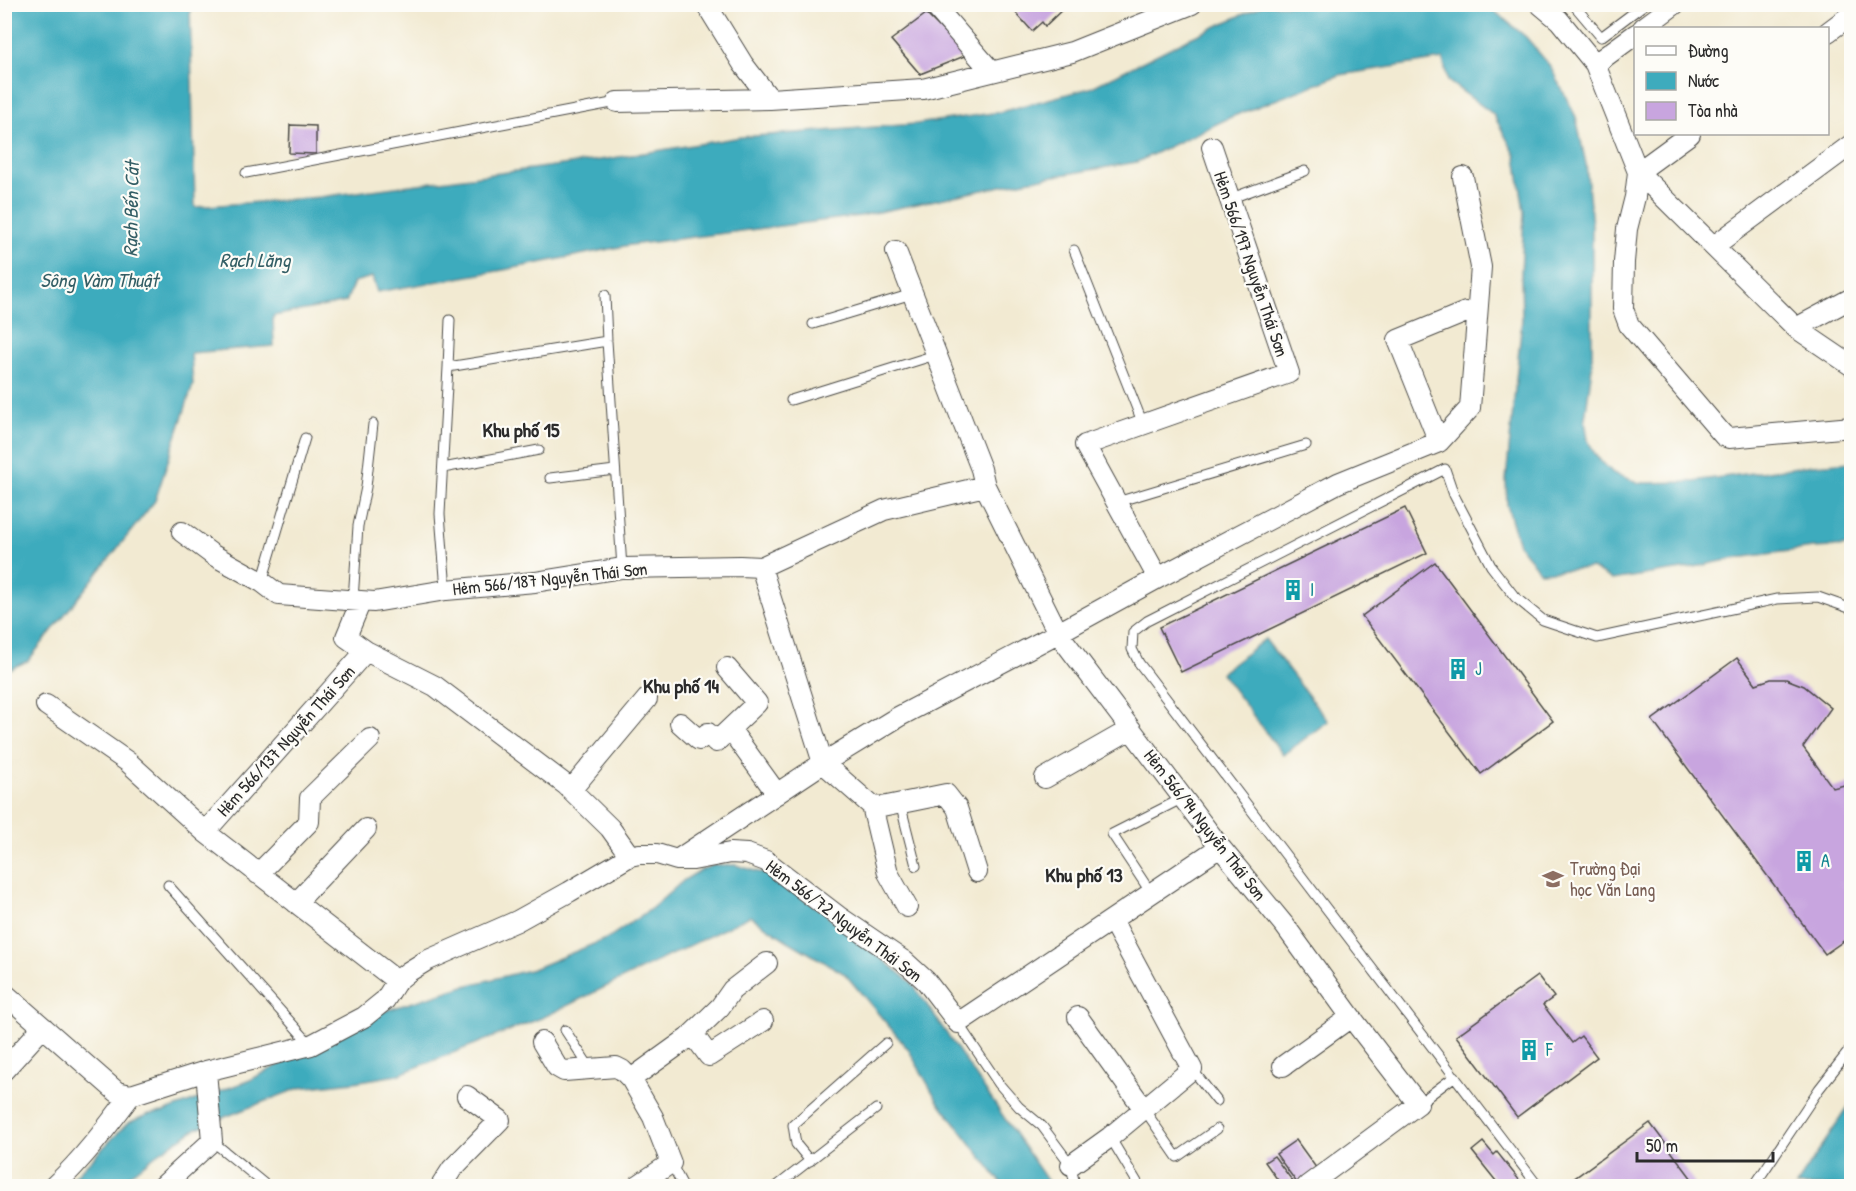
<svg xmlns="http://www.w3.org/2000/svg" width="1856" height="1191" viewBox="0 0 1856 1191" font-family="'Patrick Hand',sans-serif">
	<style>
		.water { fill: #3eabbd; stroke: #346b74; stroke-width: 1.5 }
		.building { fill: #c8a5df }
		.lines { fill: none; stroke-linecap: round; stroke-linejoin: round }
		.service-casing { stroke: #494844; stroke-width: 11 }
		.minor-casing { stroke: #494844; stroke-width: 22 }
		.service { stroke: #fff; stroke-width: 9 }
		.minor { stroke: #fff; stroke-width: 20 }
		.labels { text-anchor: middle; stroke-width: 4.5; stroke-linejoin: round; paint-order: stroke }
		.street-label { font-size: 18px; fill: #2b2b2b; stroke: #fdfcf7 }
		.culture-label { font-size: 18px; fill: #0d838f; stroke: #fdfcf7; text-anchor: start }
		.education-label { font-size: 18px; fill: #785e54; stroke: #fdfcf7; text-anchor: start }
		.water-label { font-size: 20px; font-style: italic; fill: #335e65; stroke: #fdfcf7 }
		.neighbourhood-label { font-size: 20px; font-weight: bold; fill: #2b2b2b; stroke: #fdfcf7 }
	</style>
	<rect width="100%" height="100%" fill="#fdfcf7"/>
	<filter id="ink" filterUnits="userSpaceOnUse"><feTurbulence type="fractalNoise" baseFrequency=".0167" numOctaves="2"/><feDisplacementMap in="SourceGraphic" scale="12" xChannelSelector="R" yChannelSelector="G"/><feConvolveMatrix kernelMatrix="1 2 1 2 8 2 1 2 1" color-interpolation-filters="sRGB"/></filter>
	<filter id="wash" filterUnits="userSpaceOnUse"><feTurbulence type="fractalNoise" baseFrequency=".008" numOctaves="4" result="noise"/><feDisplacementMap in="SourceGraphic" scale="24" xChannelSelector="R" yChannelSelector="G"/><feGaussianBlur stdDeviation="1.35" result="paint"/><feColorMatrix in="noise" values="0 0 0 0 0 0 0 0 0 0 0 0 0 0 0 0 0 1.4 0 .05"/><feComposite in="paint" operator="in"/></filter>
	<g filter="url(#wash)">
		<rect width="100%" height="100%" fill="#f2ead2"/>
		<path class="water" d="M5,4L190,5L195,207L320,197L607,159L741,137L916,124L1000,112L1090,88L1188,39L1264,5H1487L1526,37L1550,66L1576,117L1586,164L1592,225V367L1585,419L1588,440L1596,456L1613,473L1640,483L1685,482L1813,465L1851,462V546L1813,548L1737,558L1689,568L1612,580L1592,568L1540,572L1519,545L1507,505L1506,480L1522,319L1521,275L1524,212L1516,156L1493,114L1448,81L1443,59L1340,75L1231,117L1137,162L1025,181L860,216L630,245L509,269L377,292L372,277L354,282L346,302L273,316L274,346L191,353L193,385L155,501L28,661L5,671Z
			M1265,639L1328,721L1283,755L1221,673Z
			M714,865H736L772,876L822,911L912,983L1051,1186H1004L937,1100L908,1049L845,974L788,941L750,916L544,1017L397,1075L354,1082L299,1088L197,1128L161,1151L116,1186H65L128,1123L149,1114L163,1112L250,1080L378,1013L461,987L533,969L608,938L652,908L684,880L701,870Z
			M1851,1103V1186H1796L1844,1113Z"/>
		<g id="blocks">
			<path class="building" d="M1025,4H1068L1045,26L1042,22L1032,31L1016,13Z
				M926,14L967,55L920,74L891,40Z
				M290,125L316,126V154L289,153Z
				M1405,508L1427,553L1181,672L1159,627Z
				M1435,562L1553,721L1481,774L1362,616Z
				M1737,658L1756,684L1771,679H1786L1804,686L1831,708L1803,747L1833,788L1852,783V935L1825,954L1652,720Z
				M1538,976L1554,997L1543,1005L1572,1043L1581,1036L1597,1057L1517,1117L1456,1036Z
				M1650,1123L1695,1183L1689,1186H1577L1572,1180Z
				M1296,1140L1317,1169L1297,1183L1276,1154Z
				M1483,1142L1494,1155L1497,1152L1524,1186H1500L1472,1151Z
				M1274,1156L1294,1183L1290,1186H1282L1265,1162Z"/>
		</g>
	</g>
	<g filter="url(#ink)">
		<use href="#blocks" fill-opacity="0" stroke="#494844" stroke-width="1.5"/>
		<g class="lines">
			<defs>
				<path id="service" d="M1573,4L1601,37L1645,4
					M246,173L617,102
					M1229,199L1305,171
					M1074,250L1143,424
					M605,295L607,341L622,568
					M813,324L912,294
					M448,367L450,320
					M791,400L935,355
					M443,468L539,450
					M550,478L615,470
					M1117,502L1306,445
					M262,582L305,438
					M446,590L440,514L448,367L607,341
					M353,600L358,526L366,487L373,424
					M900,803L916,866
					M168,885L311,1045
					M1151,893L1112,834L1183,798
					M958,1023L999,1084L1019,1107L1042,1126L1071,1165L1075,1186
					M565,1030L590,1068
					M1192,1069L1217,1101
					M1418,1104L1455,1076
					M1144,1109L1177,1157L1217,1129
					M1110,1137L1137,1182
					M212,1141L267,1186
					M810,1161L796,1144L793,1125L886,1043
					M671,1163L683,1186
					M777,1186L876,1109
					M1538,1186L1139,663L1132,649L1133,632L1147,621L1445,469L1454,495L1491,566L1515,597L1543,620L1597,638L1777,599L1818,597L1852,609
					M1754,1186L1819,1089L1852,1047"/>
				<path id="minor" d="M706,4L743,64L770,99L923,89L1072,52L1192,4
					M933,4L992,72
					M1540,4L1559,20L1595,64L1638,172L1796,328L1852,366
					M1643,28L1675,4
					M1828,32L1852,14
					M1595,64L1636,34
					M617,102L770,99
					M1638,172L1635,197L1627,229L1624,262L1623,309L1629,325L1724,436L1729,438L1852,427
					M1638,172L1690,134
					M1714,246L1852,144
					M896,251L981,469L985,486L1058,633L1220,847L1285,926L1351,1017
					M1796,328L1852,298
					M1439,442L1398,340L1466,312
					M182,532L213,555L262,582L279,595L374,602L446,590L535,582L622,568L740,566L761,567L884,510L985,486
					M761,567L823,763L872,806L882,807L946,794L957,808L977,872
					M1158,578L1085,445L1289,373L1212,147
					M361,601L346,637L366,651L435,686L566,785L610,828L630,856
					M46,705L128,762L205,832L397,981
					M680,723L699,740L708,733L716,742L757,703L727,668
					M730,729L777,794
					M1045,778L1131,729
					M571,790L647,699
					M872,806L888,873L907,907
					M205,832L366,651
					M677,860L823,763L898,717L1058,633L1158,578L1338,483L1439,442L1470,408L1481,267L1463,177
					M258,874L309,822L310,798L370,739
					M296,903L366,829
					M4,993L117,1092L131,1095L206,1071L311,1045L364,1017L385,1000L397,981L408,972L426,961L517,921L569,892L630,856L639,854H657L677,860H693L730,853L747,854L766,861L838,916L904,961L926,981L958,1023L1220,847
					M1078,1017L1144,1109
					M693,1034L709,1056L763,1021
					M542,1042L557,1067L564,1071L616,1067L622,1070L631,1079
					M1283,1066L1351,1017L1418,1104L1307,1186
					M4,1070L43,1027
					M1071,1165L1110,1137L1192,1069L1112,920
					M54,1186C83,1159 107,1127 131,1095
					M163,1186L212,1141L206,1071
					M441,1186L452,1169L500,1120L467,1096
					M637,1186L671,1163L653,1117L631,1079L688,1038L720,1007L732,990L767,963"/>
			</defs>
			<use href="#service" class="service-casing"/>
			<use href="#minor" class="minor-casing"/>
			<use href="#service" class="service"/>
			<use href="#minor" class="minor"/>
		</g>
	</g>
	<defs>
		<symbol id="building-bare" viewBox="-9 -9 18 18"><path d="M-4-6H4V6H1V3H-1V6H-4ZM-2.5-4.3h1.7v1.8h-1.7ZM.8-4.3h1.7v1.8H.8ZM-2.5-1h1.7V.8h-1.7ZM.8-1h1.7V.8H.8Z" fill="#0f9aa8" stroke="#fdfcf7" stroke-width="2.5" paint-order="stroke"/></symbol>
		<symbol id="university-bare" viewBox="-9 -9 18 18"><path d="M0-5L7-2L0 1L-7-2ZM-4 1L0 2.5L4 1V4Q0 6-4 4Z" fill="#8d6e63" stroke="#fdfcf7" stroke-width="2.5" paint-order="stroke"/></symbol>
	</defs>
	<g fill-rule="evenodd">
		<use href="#building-bare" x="1278" y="575" width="30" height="30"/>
		<use href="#building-bare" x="1443" y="654" width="30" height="30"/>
		<use href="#building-bare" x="1789" y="846" width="30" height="30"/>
		<use href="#university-bare" x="1538" y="864" width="30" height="30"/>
		<use href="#building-bare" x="1514" y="1035" width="30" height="30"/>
	</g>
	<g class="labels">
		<g class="street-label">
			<text transform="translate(1251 264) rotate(71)" y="6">Hẻm 566/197 Nguyễn Thái Sơn</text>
			<text transform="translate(550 579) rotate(-6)" y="6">Hẻm 566/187 Nguyễn Thái Sơn</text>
			<text transform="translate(286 741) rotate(-48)" y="6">Hẻm 566/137 Nguyễn Thái Sơn</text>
			<text transform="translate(1205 825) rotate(52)" y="6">Hẻm 566/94 Nguyễn Thái Sơn</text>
			<text transform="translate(844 921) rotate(37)" y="6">Hẻm 566/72 Nguyễn Thái Sơn</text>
		</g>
		<g class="culture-label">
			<text x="1310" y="596">I</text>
			<text x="1475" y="675">J</text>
			<text x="1821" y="867">A</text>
			<text x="1546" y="1056">F</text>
		</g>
		<g class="education-label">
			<text x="1570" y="875">Trường Đại<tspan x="1570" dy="21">học Văn Lang</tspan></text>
		</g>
		<g class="water-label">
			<text transform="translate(131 209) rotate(-89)" y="7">Rạch Bến Cát</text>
			<text x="255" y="267">Rạch Lăng</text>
			<text x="99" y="287">Sông Vàm Thuật</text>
		</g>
		<g class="neighbourhood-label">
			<text x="521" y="437">Khu phố 15</text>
			<text x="681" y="693">Khu phố 14</text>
			<text x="1084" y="882">Khu phố 13</text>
		</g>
	</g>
	<rect width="1856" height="1191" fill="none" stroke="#fdfcf7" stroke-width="24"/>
	<rect x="1634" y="27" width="195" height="108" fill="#fdfcf7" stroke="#a9a8a5" stroke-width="1.5"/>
	<rect x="1646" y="46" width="30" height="9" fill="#ffffff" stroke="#a9a8a5" stroke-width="1.5"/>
	<text x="1688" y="57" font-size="18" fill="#2b2b2b">Đường</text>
	<rect x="1646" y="72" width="30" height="18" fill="#3eabbd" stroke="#a9a8a5" stroke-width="1.5"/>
	<text x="1688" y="87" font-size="18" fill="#2b2b2b">Nước</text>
	<rect x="1646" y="102" width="30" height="18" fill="#c8a5df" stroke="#a9a8a5" stroke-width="1.5"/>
	<text x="1688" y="117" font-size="18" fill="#2b2b2b">Tòa nhà</text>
	<path d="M1637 1152v9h136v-9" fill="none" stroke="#2b2b2b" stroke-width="3"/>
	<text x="1646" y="1152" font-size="18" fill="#2b2b2b" stroke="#fdfcf7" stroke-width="4.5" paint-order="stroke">50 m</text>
</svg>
